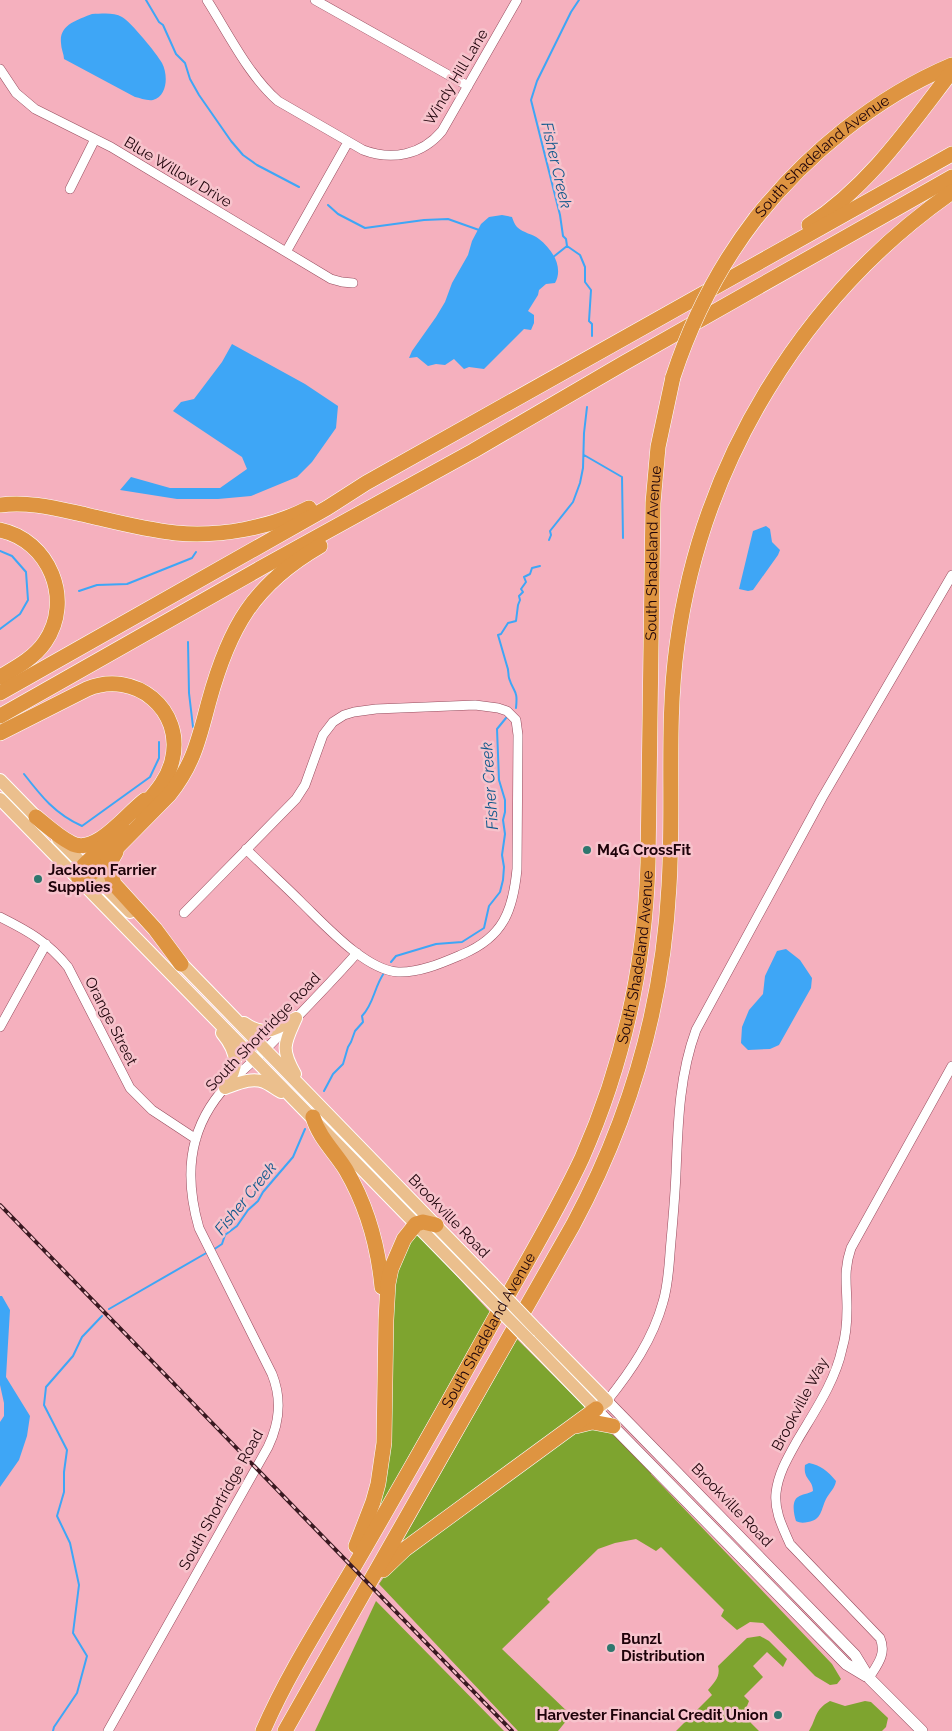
<svg xmlns="http://www.w3.org/2000/svg" width="952" height="1731" viewBox="0 0 952 1731" font-family="Raleway,sans-serif">
	<style>
		.green { fill: #7ea42f }
		.water { fill: #3ea6f6 }
		.lines { fill: none; stroke-linecap: round; stroke-linejoin: round }
		.stream { stroke: #3ea6f6; stroke-width: 2 }
		.minor-casing { stroke: #964b5d; stroke-width: 10 }
		.secondary-casing { stroke: #964b5d; stroke-width: 12 }
		.primary-casing { stroke: #fff; stroke-width: 14 }
		.motorway-casing { stroke: #fff; stroke-width: 16 }
		.minor { stroke: #fff; stroke-width: 9 }
		.secondary { stroke: #fff; stroke-width: 11 }
		.primary { stroke: #ebbf8d; stroke-width: 12 }
		.motorway { stroke: #de9441; stroke-width: 15 }
		.rail-casing { stroke: #3a1921; stroke-width: 4 }
		.rail { stroke: #f7c3cc; stroke-width: 2; stroke-dasharray: 5.5; stroke-linecap: butt }
		.primary-bridge-casing { stroke: #fff; stroke-width: 14; stroke-linecap: butt }
		.motorway-bridge-casing { stroke: #fff; stroke-width: 16; stroke-linecap: butt }
		.primary-bridge { stroke: #ebbf8d; stroke-width: 12 }
		.motorway-bridge { stroke: #de9441; stroke-width: 15 }
		.poi-dot { fill: #2e766e; stroke: #f7c3cc; stroke-width: 2 }
		.labels { text-anchor: middle; stroke-width: 5; stroke-linejoin: round; paint-order: stroke }
		.street-label { font-size: 15px; fill: #1d0209; stroke: #f7c3cc }
		.poi-label { font-size: 15px; font-weight: bold; fill: #1d0209; stroke: #f7c3cc; text-anchor: start }
		.water-label { font-size: 16px; font-style: italic; fill: #0d588c; stroke: #f7c3cc }
	</style>
	<rect width="100%" height="100%" fill="#f5b0be"/>
	<path class="green" d="M418,1234L490,1312L370,1525L395,1275L411,1239Z
		M517,1339L587,1409L398,1549Z
		M584,1429L606,1430L616,1437L651,1471V1474L832,1664L841,1679L837,1684L830,1685L815,1676L763,1623L750,1622L737,1630L721,1616L724,1610L661,1547L656,1551L636,1539L615,1543L598,1549L547,1599L550,1602L502,1649L571,1715L558,1731H518L379,1584L386,1574L404,1557L576,1431Z
		M376,1601L504,1731H315Z
		M760,1636L769,1641L787,1659L783,1667L767,1652L753,1666L763,1677L744,1696L749,1701L745,1711L750,1722L759,1731H676L712,1695L708,1690C714,1683 721,1676 718,1666L747,1638Z
		M830,1701L845,1706L865,1701L871,1702L888,1718L886,1727L882,1731H809C817,1718 814,1710 830,1701Z"/>
	<path class="water" d="M92,14C101,14 114,12 122,17C131,22 157,54 162,63C168,74 168,96 153,100C147,101 140,98 135,97L64,59C64,54 61,49 61,43C59,25 77,20 92,14Z
		M502,215L512,217C513,220 515,225 517,227C523,233 533,234 539,239C552,249 564,267 555,283L546,284L539,290L538,295L528,311L534,315V323L531,330L524,329L484,369L469,367L464,369L454,359L445,365L436,364L428,366L417,357L409,358L412,351L436,317L445,302L452,283L468,255L472,241L481,224L489,217Z
		M232,344L305,384L338,406L336,428L312,462L297,477L251,496L218,499H177L120,490L131,477L170,488H220L247,469L242,457L173,411L181,402L194,399L222,362Z
		M766,526L770,529L772,542L780,550L778,555L753,590L748,591L739,589L753,531Z
		M786,949L800,960L812,978L811,988L779,1045L770,1049L748,1050L741,1043L742,1027L749,1010L763,994L765,976L777,951Z
		M0,1296H2L10,1310L6,1377L30,1416L27,1436L19,1460L0,1487V1422L4,1416V1403L0,1385Z
		M809,1463C820,1465 828,1471 836,1481C835,1488 830,1492 826,1499C821,1509 822,1520 808,1522C803,1523 800,1523 796,1521C794,1515 791,1501 798,1497C802,1494 808,1494 813,1491C813,1479 803,1480 805,1465Z"/>
	<g class="lines">
		<path class="stream" d="M146,0L159,22L163,25L176,54L185,63L190,79L199,95L231,141L243,155L257,165L299,187
			M579,0L571,12L537,81L531,100L560,215L563,236L566,239L567,246L580,255L585,267V282L591,290L589,321L592,324V336
			M328,205L338,214L365,228L424,220L448,219L479,230
			M552,258L567,246
			M584,455L622,477L623,538
			M549,540L551,535L550,531L573,502L580,483L583,468L584,433L587,407
			M0,551L12,556L26,572L28,600L20,614L0,629
			M79,591L97,585L127,584L192,558L196,552
			M188,642L189,693L193,727
			M516,708C518,689 514,694 509,678C508,675 509,670 507,666C504,656 501,645 498,635L501,634L508,623L516,621L518,605L520,600L519,596L523,592L521,589L526,582L524,577L530,574L532,568L540,566
			M24,774C41,796 55,814 82,826L150,777L159,758V742
			M391,962L396,956L436,944L462,942L484,928L489,906L500,892L503,880L504,867L502,855L505,834L503,820L505,812V800L499,780L497,729L506,718
			M324,1091L333,1074L343,1064L348,1047L351,1042L355,1031L363,1022L362,1016C374,1004 374,987 384,973
			M213,1250L222,1244L225,1235L237,1226L248,1210L258,1201L263,1192L293,1157L305,1129
			M109,1309L208,1252
			M53,1731L54,1727L77,1693L87,1656L73,1633L79,1585L70,1543L57,1516L64,1492V1472L67,1450L44,1405L46,1387L73,1356L82,1337L102,1316"/>
		<defs>
			<path id="minor" d="M207,0C228,33 249,76 278,101L363,150C392,161 422,155 442,131L517,0
				M315,0L468,86
				M0,69L16,93L35,109L111,147L331,279L342,282L353,283
				M70,189L95,139
				M286,252L348,142
				M184,913L296,799L305,785L323,735L333,722L344,715L354,712L376,709L475,705L498,708L507,711L516,720L518,735L517,869C513,911 503,937 463,954C444,962 420,973 398,972C365,970 324,924 301,902C283,884 264,867 246,849
				M0,917C28,931 48,942 68,967L130,1088L152,1110L196,1139
				M0,1027L46,944
				M607,1401C631,1371 653,1339 663,1302C669,1282 669,1262 671,1241C673,1219 675,1196 676,1173C678,1124 679,1076 696,1030L822,798L952,575
				M869,1678C877,1665 887,1654 880,1638L790,1544C783,1528 774,1511 776,1493C778,1474 788,1457 797,1441C814,1412 835,1382 842,1349C846,1336 847,1322 847,1308C847,1285 843,1271 851,1248L952,1066
				M108,1731L268,1447C280,1422 282,1399 272,1374L199,1228C185,1179 187,1133 221,1092C235,1076 253,1062 268,1047C298,1016 328,986 357,953"/>
			<path id="secondary" d="M607,1401L855,1655L869,1678L922,1731
				M596,1409L846,1664L866,1676"/>
			<path id="primary" d="M0,780L42,823
				M0,799L486,1296
				M58,839L130,912
				M176,958L492,1283
				M244,1023C265,1038 276,1029 296,1018
				M222,1033C231,1044 239,1058 233,1072C231,1078 227,1082 225,1088
				M295,1074C280,1048 285,1043 296,1018
				M225,1088C237,1084 251,1077 264,1082C270,1084 275,1089 281,1092
				M530,1341L596,1409L607,1401L537,1330"/>
			<g id="motorway">
				<path id="s1" d="M756,218C807,154 876,97 952,65"/>
				<path d="M809,225C869,186 909,127 952,71"/>
				<path d="M0,505C30,501 58,509 86,515C116,522 146,530 176,533C220,537 270,528 309,508"/>
				<path d="M0,530C49,540 74,600 45,642C34,658 17,667 0,677"/>
				<path d="M0,693L327,508L366,483L952,154"/>
				<path d="M0,716L268,564L473,451L624,363L952,177"/>
				<path d="M0,733L87,689C135,669 185,710 172,761C167,782 152,796 139,812"/>
				<path d="M36,817C47,826 59,837 71,843C95,857 127,813 145,800"/>
				<path d="M116,852L112,859L110,871L114,884L155,929L181,964"/>
				<path d="M79,878L92,873L169,795C194,764 199,738 209,701C229,628 253,585 320,546"/>
				<path d="M79,878L84,865L122,828"/>
				<path d="M313,1117C319,1138 335,1152 346,1170C367,1206 378,1245 382,1287"/>
				<path d="M576,1426L592,1422L613,1426"/>
				<path d="M356,1546L373,1502L378,1484L384,1443L386,1320L388,1284L391,1269L404,1239L416,1224L423,1222L436,1225"/>
				<path d="M383,1570L405,1549L596,1409"/>
				<path id="s2" d="M263,1731C289,1671 326,1615 359,1558C403,1482 447,1405 490,1327C521,1271 555,1216 582,1158C623,1065 645,964 648,863L653,503L658,447L673,377"/>
				<path d="M285,1731L573,1225C630,1119 663,1005 669,886C674,806 666,724 677,645C701,464 802,297 952,192"/>
			</g>
		</defs>
		<use href="#minor" class="minor-casing"/>
		<use href="#secondary" class="secondary-casing"/>
		<use href="#primary" class="primary-casing"/>
		<use href="#motorway" class="motorway-casing"/>
		<use href="#minor" class="minor"/>
		<use href="#secondary" class="secondary"/>
		<use href="#primary" class="primary"/>
		<use href="#motorway" class="motorway"/>
		<defs>
			<path id="rail" d="M0,1205L512,1731"/>
		</defs>
		<use href="#rail" class="rail-casing"/>
		<use href="#rail" class="rail"/>
		<defs>
			<path id="primary-bridge" d="M492,1283L537,1330
				M486,1296L530,1341"/>
			<path id="motorway-bridge" d="M673,377C692,319 719,266 756,218"/>
		</defs>
		<use href="#primary-bridge" class="primary-bridge-casing"/>
		<use href="#motorway-bridge" class="motorway-bridge-casing"/>
		<use href="#primary-bridge" class="primary-bridge"/>
		<use href="#motorway-bridge" class="motorway-bridge"/>
	</g>
	<g class="poi-dot">
		<circle cx="587" cy="850" r="5"/>
		<circle cx="38" cy="879" r="5"/>
		<circle cx="611" cy="1648" r="5"/>
		<circle cx="778" cy="1715" r="5"/>
	</g>
	<g class="labels">
		<g class="street-label">
			<text transform="translate(456 77) rotate(-59)" y="5">Windy Hill Lane</text>
			<text dy="5" stroke="none"><textPath href="#s1" startOffset="91">South Shadeland Avenue</textPath></text>
			<text transform="translate(178 172) rotate(31)" y="5">Blue Willow Drive</text>
			<text dy="5" stroke="none"><textPath href="#s2" startOffset="1270">South Shadeland Avenue</textPath></text>
			<text dy="5" stroke="none"><textPath href="#s2" startOffset="865">South Shadeland Avenue</textPath></text>
			<text transform="translate(111 1021) rotate(63)" y="5">Orange Street</text>
			<text transform="translate(263 1032) rotate(-46)" y="5">South Shortridge Road</text>
			<text transform="translate(449 1216) rotate(46)" y="5">Brookville Road</text>
			<text dy="5" stroke="none"><textPath href="#s2" startOffset="460">South Shadeland Avenue</textPath></text>
			<text transform="translate(800 1404) rotate(-62)" y="5">Brookville Way</text>
			<text transform="translate(221 1500) rotate(-61)" y="5">South Shortridge Road</text>
			<text transform="translate(732 1505) rotate(46)" y="5">Brookville Road</text>
		</g>
		<g class="poi-label">
			<text x="597" y="855">M4G CrossFit</text>
			<text x="48" y="875">Jackson Farrier<tspan x="48" dy="17">Supplies</tspan></text>
			<text x="621" y="1644">Bunzl<tspan x="621" dy="17">Distribution</tspan></text>
			<text x="768" y="1720" text-anchor="end">Harvester Financial Credit Union</text>
		</g>
		<g class="water-label">
			<text transform="translate(557 165) rotate(77)" y="6">Fisher Creek</text>
			<text transform="translate(489 786) rotate(-94)" y="6">Fisher Creek</text>
			<text transform="translate(245 1198) rotate(-51)" y="6">Fisher Creek</text>
		</g>
	</g>
</svg>
